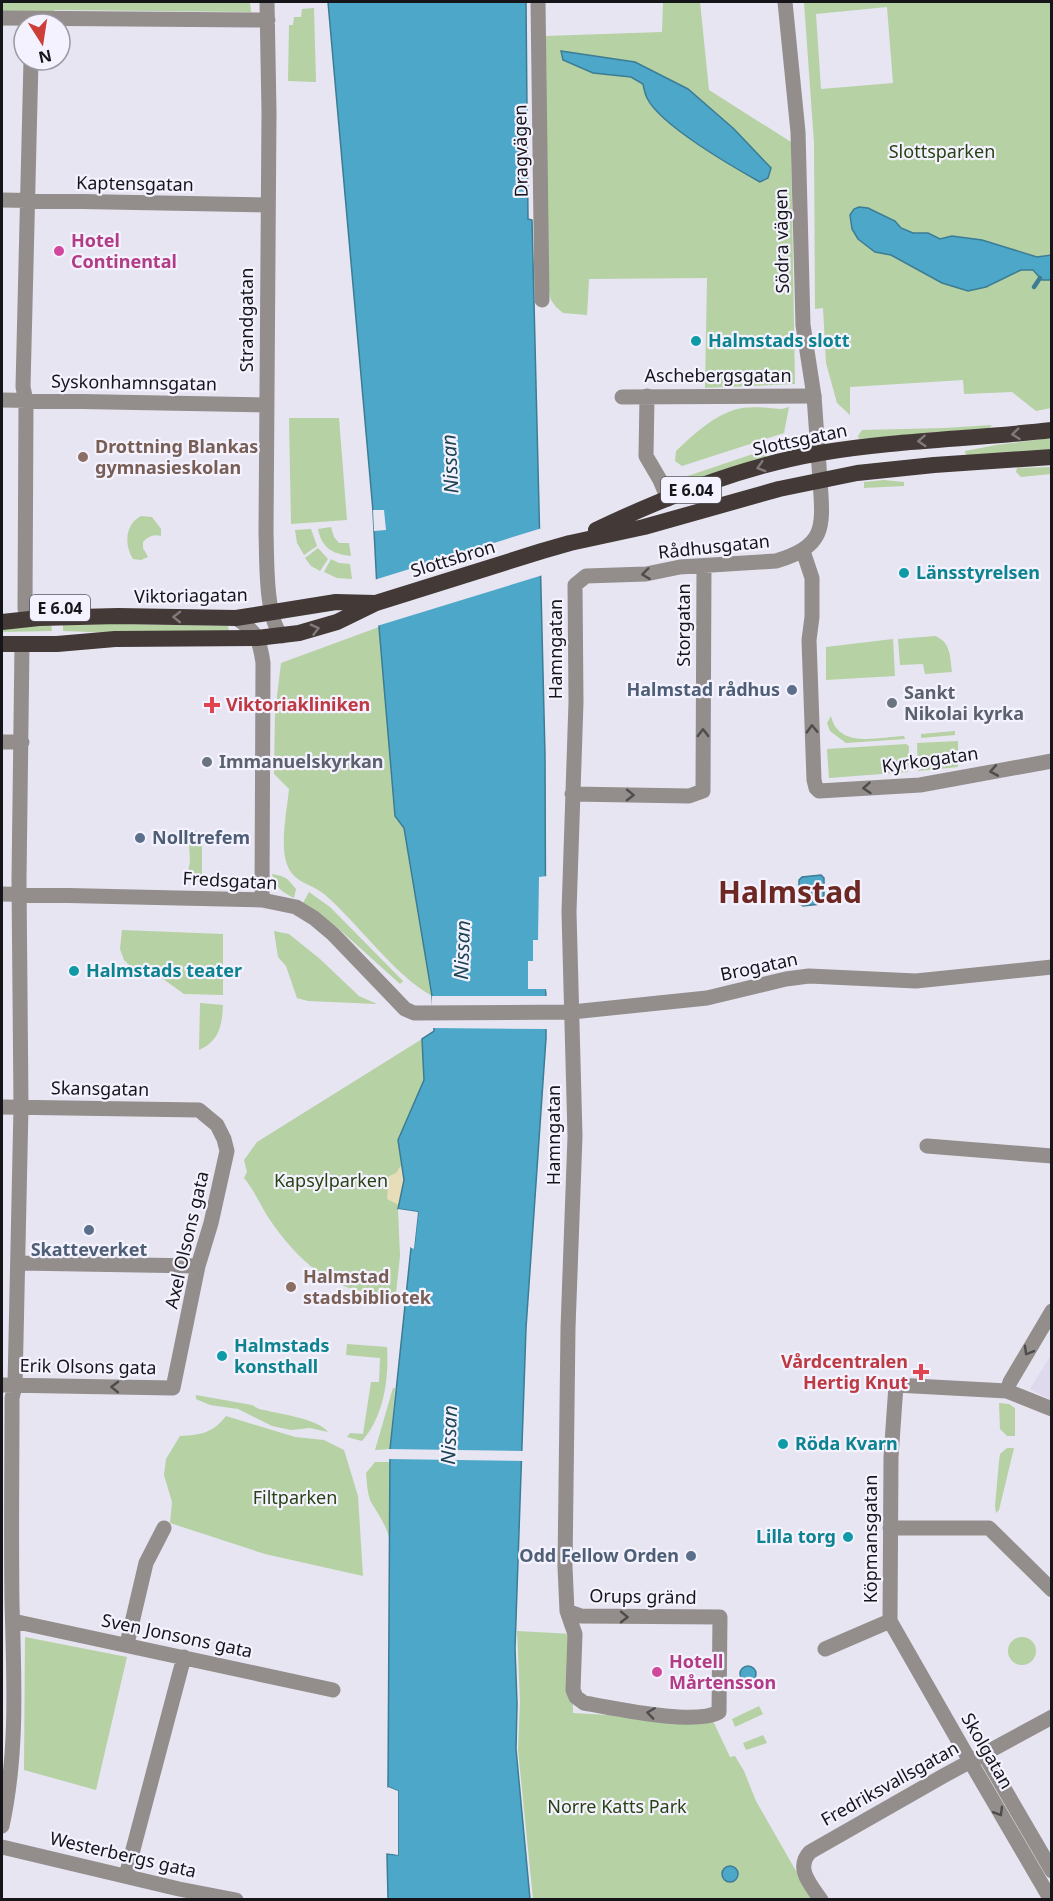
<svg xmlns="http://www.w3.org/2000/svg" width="1053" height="1901" viewBox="0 0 1053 1901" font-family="'Noto Sans',sans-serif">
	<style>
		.industrial { fill: #dfd9ee }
		.green { fill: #b6d1a4; fill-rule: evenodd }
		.sand { fill: #e7ddb8 }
		.water { fill: #4ca7c9; stroke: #3c7c94; stroke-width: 1.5 }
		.pier { fill: #e6e5f1 }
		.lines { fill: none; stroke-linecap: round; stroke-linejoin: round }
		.stream { stroke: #3c7c94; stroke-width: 4.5 }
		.minor { stroke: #938d8c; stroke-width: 15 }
		.tertiary { stroke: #938d8c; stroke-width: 15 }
		.trunk { stroke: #433936; stroke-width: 16 }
		.oneway { stroke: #817a7c }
		.oneway2 { stroke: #4e4c4d }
		.hotel-dot { fill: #d1479c; stroke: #f3f2fe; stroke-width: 2 }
		.culture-dot { fill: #0f9aa8; stroke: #f3f2fe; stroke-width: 2 }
		.education-dot { fill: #8d6e63; stroke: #f3f2fe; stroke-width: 2 }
		.service-dot { fill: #5c6f8a; stroke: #f3f2fe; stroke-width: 2 }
		.worship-dot { fill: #6b7280; stroke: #f3f2fe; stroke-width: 2 }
		.health-dot { fill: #e0444e; stroke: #f3f2fe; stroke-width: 2 }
		.labels { text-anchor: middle; stroke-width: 4.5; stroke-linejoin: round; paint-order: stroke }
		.shield { fill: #f3f2fe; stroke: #58585e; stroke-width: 1.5 }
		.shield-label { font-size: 16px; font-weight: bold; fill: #16161a }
		.street-label { font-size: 18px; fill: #16161a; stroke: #f3f2fe }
		.park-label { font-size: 18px; fill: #294213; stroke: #f3f2fe }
		.hotel-label { font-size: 18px; font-weight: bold; fill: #b23c85; stroke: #f3f2fe; text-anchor: start }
		.culture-label { font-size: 18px; font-weight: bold; fill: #0d838f; stroke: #f3f2fe; text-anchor: start }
		.education-label { font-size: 18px; font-weight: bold; fill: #785e54; stroke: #f3f2fe; text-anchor: start }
		.service-label { font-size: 18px; font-weight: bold; fill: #4e5e75; stroke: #f3f2fe; text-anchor: end }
		.worship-label { font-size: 18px; font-weight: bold; fill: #5b616d; stroke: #f3f2fe; text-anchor: start }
		.health-label { font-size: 18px; font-weight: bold; fill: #be3a42; stroke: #f3f2fe; text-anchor: start }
		.water-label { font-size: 20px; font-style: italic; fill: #1d4554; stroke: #f3f2fe }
		.town-label { font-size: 30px; font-weight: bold; fill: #6e2823; stroke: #f3f2fe }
	</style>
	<rect width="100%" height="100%" fill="#e6e5f1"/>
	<path class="industrial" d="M1051,1355V1400L1030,1389Z"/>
	<path class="green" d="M2,2H250L251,12L55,10L49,14L2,11Z
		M663,2H700L709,90L791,142L795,384L705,388L707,278L589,279L587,315L563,313L556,307L551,300L544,271L546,36L662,32Z
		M804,2H1051V255L1037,257L982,240L952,236L940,239L928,233H913L901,228L868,208L859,207L854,209L858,239L875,252L891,255L942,283L969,291L986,287L1021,270H1033L1042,280H1051V408L1036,411L1012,392L964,394L963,380L850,387V415L837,403L826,363L823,308L815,309L814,143ZM887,7L893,83L821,89L816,14Z
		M314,8L316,82L288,81L289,25H293L294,17H301L302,9Z
		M789,407L784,433L682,466L675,461L676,451C692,436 712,417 734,410C748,405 768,408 782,409Z
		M289,418H339L347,520L291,524Z
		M992,425L989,428L859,439L858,436L862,430L944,428Z
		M1051,438V451L966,456L965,451L996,445Z
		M765,450L767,459L676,486L673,481Z
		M1051,467V474L1021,477L1016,472L1017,468Z
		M884,480L904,482V486L864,488V482Z
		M141,516L152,517L161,529V536C153,534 149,536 143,542V548L148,557L141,560L133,559C124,545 125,524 141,516Z
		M331,527L334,537L339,543H349L351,556C332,554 322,548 318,529Z
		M311,529L317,546L304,555L297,543L295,530Z
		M318,548L328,559L320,571L311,566L305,558Z
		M331,559L339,563L350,564L352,579L337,578L324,572Z
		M51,622L52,631L2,632V627Z
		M81,623L228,626L229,632L116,633L63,631V624Z
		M379,627L395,816L404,828L432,996C393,974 359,924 324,894C312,884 295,883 288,867C279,847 287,811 289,789L274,774L275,713L281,663Z
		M935,636C951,642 950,657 952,672L925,674L923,664L900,665L898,639Z
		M893,639L895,676L826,680V647Z
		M831,716C838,749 879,737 904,736L905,739L846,743L830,731L827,723Z
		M955,731V735L921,738V734Z
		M958,741V767L918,771L917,743Z
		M906,744L909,746L908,772L829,778L827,749Z
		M194,830L202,835V881H186L190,862L189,842L187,831Z
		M272,874C287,877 287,878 296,889L294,898C282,892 275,887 272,874Z
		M309,892L330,907L403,981L400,984L338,928L303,903Z
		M122,930L223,934V995L184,994L163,979L130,966L124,960L120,949Z
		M274,931L289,934L320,959L359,996L377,1004L308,1001L297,998L286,966L278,957Z
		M200,1003L223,1005C222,1024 220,1041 199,1050Z
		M422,1039L424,1080L398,1140L404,1180L398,1209L400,1256L396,1293C338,1299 298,1262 268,1217C260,1204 254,1190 244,1178L247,1172L244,1160L257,1142Z
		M347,1344L387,1347C389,1379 384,1416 362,1441L347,1437L350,1433L363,1434L371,1382H379L380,1358L346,1355Z
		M393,1388H395L390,1449L375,1450Z
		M196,1395L252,1405L259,1409C275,1413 320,1419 328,1432L310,1428L291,1430L272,1426L238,1409L210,1405L196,1399Z
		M999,1403L1009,1404L1015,1408V1436H1007L1000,1429Z
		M226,1416L295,1437L324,1440L344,1450L358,1496L363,1576L265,1554L170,1523L172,1502L164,1475L166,1459L180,1436C201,1435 213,1433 226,1416Z
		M1007,1448H1014L999,1510L996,1513L995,1506L999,1461L1000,1454Z
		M375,1462H390L389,1537C385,1523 378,1514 371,1502C367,1493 367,1482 366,1473Z
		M517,1631L573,1634V1713L713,1721L730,1757L735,1756L744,1771L756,1801L812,1899H533L518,1750L520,1701Z
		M25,1637L127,1657L96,1790L24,1770Z
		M1008 1651a14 14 0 1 1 28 0a14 14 0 1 1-28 0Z
		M759,1706L763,1714L735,1727L732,1719Z
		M763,1735L767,1743L746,1750L743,1743Z"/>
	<path class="sand" d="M402,1164L404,1180L399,1205L387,1199L389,1176L396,1173Z"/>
	<path class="water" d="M328,2H526L528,219L532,220L545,755L546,1038L526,1328L515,1648L517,1704L516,1749L530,1899H388L387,1854L398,1855V1791L388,1787L390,1449L411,1248H414L418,1212L398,1209L404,1180L398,1140L424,1080L422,1039L434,1031L432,996L404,828L395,816L379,627L373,511Z
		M561,51L635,62L688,89L734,129L771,168L768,178L760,182C733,167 660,125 647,98C645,94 644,89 643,84L631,77L593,73L563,60Z
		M859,207L868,208L895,221L901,228L913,233H928L940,239L952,236L982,240L1037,257L1051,255V280H1042L1033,270H1021L986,287L968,291L942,283L891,255L875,252L858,239L852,229L850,215L854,209Z
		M821,875L824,878V901L821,904L803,906L799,903V880L802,877Z
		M740 1674a8 8 0 1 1 16 0a8 8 0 1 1-16 0Z
		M722 1874a8 8 0 1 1 16 0a8 8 0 1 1-16 0Z"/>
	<path class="pier" d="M373,510H384L386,530L374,531Z
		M542,528L543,575L377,626L374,580Z
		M547,876L549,993H547L546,989H528V961H533V940H538L539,877Z
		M432,996H548V1029L430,1028Z
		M398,1209L418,1212L414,1249L411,1248L415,1214L398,1212Z
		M387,1449L524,1451V1461L387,1459Z
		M388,1787L398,1791V1855L387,1853V1851L395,1852V1793L388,1790Z"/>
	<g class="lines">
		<path class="stream" d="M1034,287L1040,278"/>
		<path class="minor" d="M267,2L269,112L266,533C267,557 265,619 282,636
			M538,2L542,300
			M2,18L268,20
			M2,200L267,205
			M647,396L646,456L660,480L668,499
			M622,397L814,396
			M2,400L266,405
			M803,551L812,578V617L809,640L814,780L816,788L819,791L920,785L1052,761
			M25,609L26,401L23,387L31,60
			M236,618C256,631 260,640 263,663L262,900
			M2,742H22
			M572,794L689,796L703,791L704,566
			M2,894L262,900L296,907L314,918L333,934L405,1009L414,1013L572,1012L707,998L786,979L809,976L916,981L1052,967
			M2,1107L199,1110L217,1125L224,1139L227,1151L211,1223L198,1266L173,1388L2,1385
			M927,1146L1052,1156
			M19,1263L198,1266
			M1007,1391L1010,1382L1052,1311
			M890,1528H989L1052,1590
			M567,1611L581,1616L720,1617L719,1712C695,1726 614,1708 584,1703L576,1697L573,1690L575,1634L567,1611L565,1567L568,1328L575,1136L569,912L576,702L575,585L586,576L646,574L680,567L776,561C827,546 823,526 820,480
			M13,1621L333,1690
			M127,1644L146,1563L164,1528
			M825,1649L890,1621
			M970,1761L890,1621L891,1457L896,1385L1007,1391L1052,1409
			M2,1826C18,1753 14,1678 12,1603C11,1535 12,1466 12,1398L15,1386L21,1107L19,880L22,645
			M2,1847L179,1889L236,1900
			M126,1876L184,1657"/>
		<path class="tertiary" d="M785,2L798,132L803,325L814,396L820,480
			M984,1754L1052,1871
			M970,1761L1051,1900
			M821,1900C810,1884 795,1868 810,1852L945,1775L1052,1717"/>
		<path class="trunk" d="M596,530C667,496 743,466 820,453C897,440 975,439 1052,430
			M2,622L39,618L118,616L236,618L336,602L375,603
			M2,644H57L115,639L257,638L299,633L337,622L376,603L542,551L570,543L644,527L779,489L857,473L934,465L1052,457"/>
	</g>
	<defs><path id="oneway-chevron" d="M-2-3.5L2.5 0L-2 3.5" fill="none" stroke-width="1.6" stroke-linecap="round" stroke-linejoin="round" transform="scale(1.5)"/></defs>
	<g class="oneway">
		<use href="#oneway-chevron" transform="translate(1016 434) rotate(174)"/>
		<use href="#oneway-chevron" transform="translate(922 441) rotate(176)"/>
		<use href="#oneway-chevron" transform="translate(761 467) rotate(163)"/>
		<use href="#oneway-chevron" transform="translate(177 617) rotate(-179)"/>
		<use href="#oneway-chevron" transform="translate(315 629) rotate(-15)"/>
	</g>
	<g class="oneway2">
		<use href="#oneway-chevron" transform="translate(646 574) rotate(173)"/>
		<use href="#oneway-chevron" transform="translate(812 729) rotate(-92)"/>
		<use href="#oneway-chevron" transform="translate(703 733) rotate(-90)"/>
		<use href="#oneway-chevron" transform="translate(994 771) rotate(170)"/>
		<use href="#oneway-chevron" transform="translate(867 788) rotate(176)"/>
		<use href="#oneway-chevron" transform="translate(630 795) rotate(1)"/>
		<use href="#oneway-chevron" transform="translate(1028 1351) rotate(120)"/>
		<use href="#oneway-chevron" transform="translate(115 1387) rotate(-179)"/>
		<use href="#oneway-chevron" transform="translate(624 1617) rotate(1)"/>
		<use href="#oneway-chevron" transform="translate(651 1713) rotate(-172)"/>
		<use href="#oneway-chevron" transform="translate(999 1812) rotate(59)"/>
	</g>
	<g class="hotel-dot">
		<circle cx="59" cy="251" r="6"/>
		<circle cx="657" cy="1672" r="6"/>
	</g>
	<g class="culture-dot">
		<circle cx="696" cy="341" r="6"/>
		<circle cx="904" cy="573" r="6"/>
		<circle cx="74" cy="971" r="6"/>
		<circle cx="222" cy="1356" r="6"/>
		<circle cx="783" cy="1444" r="6"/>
		<circle cx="848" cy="1537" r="6"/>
	</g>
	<g class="education-dot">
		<circle cx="83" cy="457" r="6"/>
		<circle cx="291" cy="1287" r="6"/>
	</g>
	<g class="service-dot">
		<circle cx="792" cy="690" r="6"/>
		<circle cx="140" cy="838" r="6"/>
		<circle cx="89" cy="1230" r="6"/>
		<circle cx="691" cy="1556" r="6"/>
	</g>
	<g class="worship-dot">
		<circle cx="892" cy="703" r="6"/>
		<circle cx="207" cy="762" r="6"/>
	</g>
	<g class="health-dot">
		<path d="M209 696h6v6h6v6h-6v6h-6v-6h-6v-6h6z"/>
		<path d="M918 1363h6v6h6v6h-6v6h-6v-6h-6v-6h6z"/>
	</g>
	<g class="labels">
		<g class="shield">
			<rect x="661" y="477" width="60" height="26" rx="4.5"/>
			<rect x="30" y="595" width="60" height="26" rx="4.5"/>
		</g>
		<g class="shield-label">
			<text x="691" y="496">E 6.04</text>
			<text x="60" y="614">E 6.04</text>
		</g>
		<g class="street-label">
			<text transform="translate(521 151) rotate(-91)" y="6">Dragvägen</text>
			<text transform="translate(135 184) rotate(1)" y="6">Kaptensgatan</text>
			<text transform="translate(782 241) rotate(-91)" y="6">Södra vägen</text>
			<text transform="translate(247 320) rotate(-90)" y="6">Strandgatan</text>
			<text x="718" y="382">Aschebergsgatan</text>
			<text transform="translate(134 383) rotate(1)" y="6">Syskonhamnsgatan</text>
			<text transform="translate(800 440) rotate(-12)" y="6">Slottsgatan</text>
			<text transform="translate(714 547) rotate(-6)" y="6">Rådhusgatan</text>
			<text transform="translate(453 559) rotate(-17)" y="6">Slottsbron</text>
			<text transform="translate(191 596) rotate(-1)" y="6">Viktoriagatan</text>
			<text transform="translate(684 625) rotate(-90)" y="6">Storgatan</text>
			<text transform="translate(556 649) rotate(-90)" y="6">Hamngatan</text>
			<text transform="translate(930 760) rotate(-8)" y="6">Kyrkogatan</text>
			<text transform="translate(230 881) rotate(3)" y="6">Fredsgatan</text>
			<text transform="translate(759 967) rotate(-12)" y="6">Brogatan</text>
			<text transform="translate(100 1089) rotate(1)" y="6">Skansgatan</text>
			<text transform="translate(554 1135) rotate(-90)" y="6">Hamngatan</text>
			<text transform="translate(187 1240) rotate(-77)" y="6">Axel Olsons gata</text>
			<text transform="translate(88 1367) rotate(1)" y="6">Erik Olsons gata</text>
			<text transform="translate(871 1539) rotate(-90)" y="6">Köpmansgatan</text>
			<text transform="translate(643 1597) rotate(1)" y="6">Orups gränd</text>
			<text transform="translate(177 1636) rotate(12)" y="6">Sven Jonsons gata</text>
			<text transform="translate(987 1751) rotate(60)" y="6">Skolgatan</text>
			<text transform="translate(890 1784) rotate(-29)" y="6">Fredriksvallsgatan</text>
			<text transform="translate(123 1855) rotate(13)" y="6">Westerbergs gata</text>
		</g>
		<g class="park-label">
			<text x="942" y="158">Slottsparken</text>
			<text x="331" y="1187">Kapsylparken</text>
			<text x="295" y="1504">Filtparken</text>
			<text x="617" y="1813">Norre Katts Park</text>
		</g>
		<g class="hotel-label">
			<text x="71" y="247">Hotel<tspan x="71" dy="21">Continental</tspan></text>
			<text x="669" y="1668">Hotell<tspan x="669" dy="21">Mårtensson</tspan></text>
		</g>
		<g class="culture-label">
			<text x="708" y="347">Halmstads slott</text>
			<text x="916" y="579">Länsstyrelsen</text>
			<text x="86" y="977">Halmstads teater</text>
			<text x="234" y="1352">Halmstads<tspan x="234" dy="21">konsthall</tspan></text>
			<text x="795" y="1450">Röda Kvarn</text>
			<text x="836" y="1543" text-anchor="end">Lilla torg</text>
		</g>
		<g class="education-label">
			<text x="95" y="453">Drottning Blankas<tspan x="95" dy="21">gymnasieskolan</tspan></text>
			<text x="303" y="1283">Halmstad<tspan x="303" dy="21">stadsbibliotek</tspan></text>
		</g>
		<g class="service-label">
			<text x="780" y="696">Halmstad rådhus</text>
			<text x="152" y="844" text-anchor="start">Nolltrefem</text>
			<text x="89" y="1256" text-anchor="middle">Skatteverket</text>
			<text x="679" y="1562">Odd Fellow Orden</text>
		</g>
		<g class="worship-label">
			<text x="904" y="699">Sankt<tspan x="904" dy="21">Nikolai kyrka</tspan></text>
			<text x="219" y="768">Immanuelskyrkan</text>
		</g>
		<g class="health-label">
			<text x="226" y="711">Viktoriakliniken</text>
			<text x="908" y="1368" text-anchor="end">Vårdcentralen<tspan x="908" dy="21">Hertig Knut</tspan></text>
		</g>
		<g class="water-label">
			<text transform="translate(450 464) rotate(-93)" y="7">Nissan</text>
			<text transform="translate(462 950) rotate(-88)" y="7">Nissan</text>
			<text transform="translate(449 1435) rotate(-88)" y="7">Nissan</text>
		</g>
		<g class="town-label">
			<text x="790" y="903">Halmstad</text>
		</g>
	</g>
	<rect width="1053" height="1901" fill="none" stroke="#16161a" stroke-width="6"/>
	<g transform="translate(42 42) rotate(168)"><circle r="28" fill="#f3f2fe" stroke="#9b9aa3" stroke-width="1.5"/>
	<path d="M0-4.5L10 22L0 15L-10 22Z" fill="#cc3e37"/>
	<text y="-9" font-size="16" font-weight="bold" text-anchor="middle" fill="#16161a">N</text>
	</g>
</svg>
